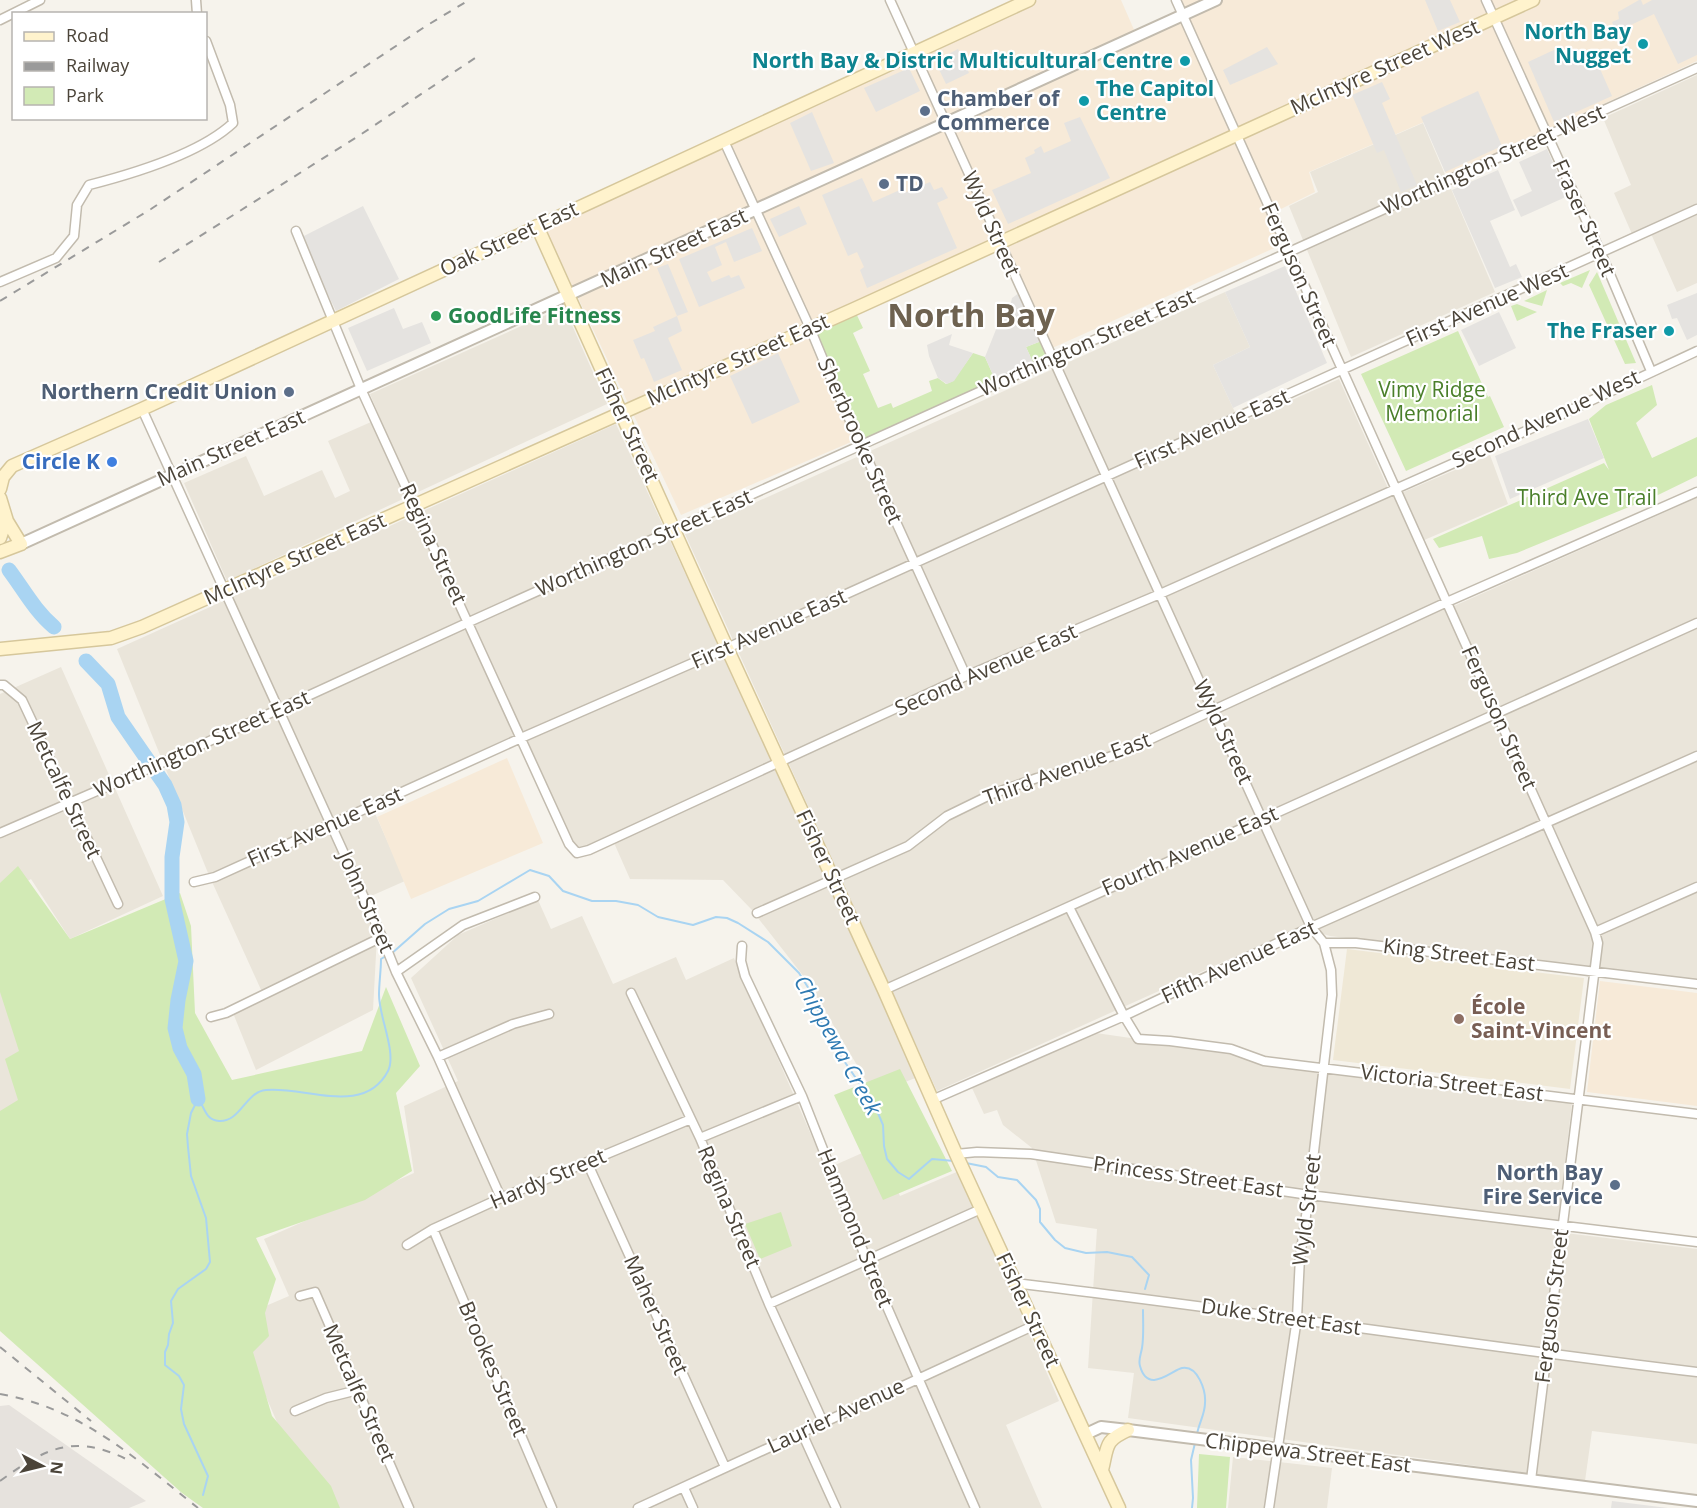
<svg xmlns="http://www.w3.org/2000/svg" width="1697" height="1508" viewBox="0 0 1697 1508" font-family="'Open Sans',sans-serif">
	<style>
		.residential { fill: #eae5da }
		.commercial { fill: #f7ead8 }
		.industrial { fill: #e6e2dd }
		.education { fill: #efe8d6 }
		.green { fill: #d2eab5 }
		.parking { fill: #e5e3e0 }
		.lines { fill: none; stroke-linecap: round; stroke-linejoin: round }
		.stream { stroke: #a9d4f2; stroke-width: 2 }
		.river { stroke: #a9d4f2; stroke-width: 15 }
		.minor-casing { stroke: #c2bbae; stroke-width: 11 }
		.tertiary-casing { stroke: #c2bbae; stroke-width: 14 }
		.secondary-casing { stroke: #d6c79b; stroke-width: 15 }
		.minor { stroke: #fff; stroke-width: 8 }
		.tertiary { stroke: #fff; stroke-width: 10 }
		.secondary { stroke: #fff3cd; stroke-width: 12 }
		.rail { stroke: #9a9a9a; stroke-width: 2; stroke-dasharray: 8 8; stroke-linecap: butt }
		.culture-dot { fill: #0f9aa8; stroke: #fff; stroke-width: 2 }
		.service-dot { fill: #5c6f8a; stroke: #fff; stroke-width: 2 }
		.leisure-dot { fill: #2e9e5b; stroke: #fff; stroke-width: 2 }
		.shop-dot { fill: #3f7fe0; stroke: #fff; stroke-width: 2 }
		.education-dot { fill: #8d6e63; stroke: #fff; stroke-width: 2 }
		.labels { text-anchor: middle; stroke-width: 4.5; stroke-linejoin: round; paint-order: stroke }
		.culture-label { font-size: 21px; font-weight: bold; fill: #0d838f; stroke: #fff; text-anchor: end }
		.street-label { font-size: 21px; fill: #4b4439; stroke: #fff }
		.service-label { font-size: 21px; font-weight: bold; fill: #4e5e75; stroke: #fff; text-anchor: start }
		.leisure-label { font-size: 21px; font-weight: bold; fill: #27864d; stroke: #fff; text-anchor: start }
		.park-label { font-size: 21px; fill: #4a7f2a; stroke: #fff }
		.shop-label { font-size: 21px; font-weight: bold; fill: #366cbe; stroke: #fff; text-anchor: end }
		.education-label { font-size: 21px; font-weight: bold; fill: #785e54; stroke: #fff; text-anchor: start }
		.water-label { font-size: 22px; font-style: italic; fill: #2e7ab2; stroke: #fff }
		.town-label { font-size: 33px; font-weight: bold; fill: #6e6250; stroke: #fff }
	</style>
	<rect width="100%" height="100%" fill="#f6f3ec"/>
	<path class="residential" d="M1697,75V283L1677,292L1648,227L1632,234L1614,193L1631,185L1603,118Z
		M1423,123L1495,292L1351,357L1289,206L1318,192L1310,172Z
		M1225,292L1250,347L1213,365L1240,423L1339,379L1392,497L1490,455L1508,504L1415,544L1445,610L1697,498V981L1330,936L1301,927L937,1091L685,534Z
		M564,307L607,404L227,581L184,483L246,456L264,496L322,470L335,498L350,491L328,441L380,418L370,394Z
		M616,424L918,1077L874,1094L808,982L751,909L723,880L630,879L611,836L572,852L521,732L370,802L405,881L362,900L377,936L373,1010L256,1070L231,1008L262,992L208,873L117,649Z
		M61,667L163,896L70,939L31,879L0,897V694Z
		M538,900L551,929L582,916L613,984L676,957L686,980L734,958L826,1169L878,1146L900,1196L959,1171L1059,1401L1006,1425L1042,1508H314L233,1320L289,1296L264,1239L414,1173L404,1106L458,1081L411,978L458,935Z
		M0,981L41,1090L0,1115Z
		M1096,1033L1572,1102L1557,1232L1697,1249V1444L1592,1431L1585,1481L1128,1418L1134,1373L1088,1368L1097,1229L1056,1223L1032,1148L1003,1125L997,1110L984,1114L972,1088Z
		M1233,1457L1332,1468L1327,1508H1228Z"/>
	<path class="commercial" d="M1038,0H1121L1135,32L1185,8L1182,0H1697V61L1447,176L1424,122L1309,172L1315,192L1269,215L1281,245L1048,350L999,242L811,328L858,439L681,515L545,228Z
		M507,758L543,843L411,899L377,817Z
		M1600,981L1697,993V1106L1587,1092Z"/>
	<path class="industrial" d="M9,1405L146,1501L129,1508H0V1406Z"/>
	<path class="education" d="M1347,949L1584,978L1570,1089L1333,1060Z"/>
	<path class="green" d="M1590,270L1582,288L1571,283L1563,286L1560,283Z
		M1597,272L1636,363L1625,364L1589,285Z
		M1547,290L1542,306L1524,301Z
		M1517,304L1537,312L1517,321L1511,306Z
		M854,309L863,328L853,333L870,371L863,374L878,408L891,403L893,408L932,391L929,381L938,378L946,384L953,381L973,353L985,357L997,384L862,446L810,328Z
		M1458,331L1488,397L1490,396L1504,427L1406,471L1361,374Z
		M1044,340L1052,359L1035,367L1026,347Z
		M1652,385L1657,405L1636,423L1652,458L1697,437V476L1658,495L1517,553L1489,559L1482,536L1439,548L1433,539L1604,463L1609,470L1589,419L1606,405Z
		M18,866L70,939L180,893L191,926L195,1013L232,1080L362,1051L386,987L420,1066L396,1093L412,1171L365,1200L256,1238L276,1279L265,1313L269,1336L253,1352L272,1416L331,1486L340,1508H203L182,1493L0,1331V1111L18,1100L5,1059L19,1051L0,992V883Z
		M900,1069L952,1171L883,1200L834,1095Z
		M781,1212L792,1246L760,1259L745,1224Z
		M1199,1454L1230,1457L1226,1508H1197Z"/>
	<path class="parking" d="M1425,0H1450L1460,22L1438,31Z
		M1639,0H1641L1643,5L1652,0H1697V55L1678,64L1654,14L1616,32L1612,22L1619,19L1618,12Z
		M1267,47L1278,64L1230,85L1223,70Z
		M958,49L969,73L946,84L935,61Z
		M1556,49L1559,57L1573,51L1576,59L1583,56L1586,64L1596,60L1612,96L1554,122L1528,62Z
		M909,68L920,91L876,112L864,88Z
		M1382,82L1390,99L1382,103L1417,185L1401,192L1384,150L1377,153L1352,95Z
		M1478,91L1502,146L1445,172L1421,117Z
		M812,112L834,163L811,171L790,123Z
		M1080,117L1110,178L1008,224L992,190L1031,173L1025,158L1035,153L1034,150L1041,146L1044,153L1071,141L1064,123Z
		M1547,149L1568,196L1521,217L1513,200L1532,191L1519,162Z
		M1498,170L1515,210L1490,221L1510,267L1516,264L1522,277L1495,288L1452,190Z
		M862,178L873,202L902,189L904,193L930,182L934,190L942,187L948,198L937,203L957,248L867,288L860,270L864,267L857,252L848,256L822,195Z
		M363,206L399,279L336,311L300,238Z
		M799,206L807,224L779,237L770,219Z
		M752,228L762,251L734,262L726,242L715,247L722,265L707,272L712,282L729,275L731,278L739,275L745,288L699,307L679,259Z
		M668,264L688,312L677,316L682,331L668,338L682,370L654,382L644,358L641,359L633,340L655,331L653,327L677,316L657,268Z
		M1285,266L1327,363L1233,408L1213,365L1250,347L1225,292Z
		M1022,291L1044,340L1026,347L1035,367L997,384L985,357L999,322L995,320L999,313L1010,307L1012,298Z
		M1697,293V335L1687,340L1677,318L1672,319L1667,305Z
		M394,308L403,329L422,322L431,343L367,371L348,328Z
		M1499,312L1516,348L1479,366L1461,330Z
		M952,334L949,345L973,353L954,381L947,384L938,378L929,356L927,345Z
		M778,353L800,402L752,424L730,376Z
		M1588,419L1604,458L1510,499L1495,456Z
		M1612,1501L1668,1508H1611Z"/>
	<g class="lines">
		<path class="stream" d="M391,954L425,924L449,909L478,901L530,870L549,876L563,891L592,901H616L638,905L658,917L693,925L716,917L727,918L738,923L768,942L799,973L814,997L822,1025L826,1028L829,1039L875,1106L883,1125L884,1146L887,1159L898,1172L909,1179L932,1159L954,1161
			M198,1099C205,1107 205,1120 219,1121C241,1122 245,1092 266,1090C305,1086 364,1117 388,1071C397,1053 379,1017 379,995C379,983 381,971 381,959L386,956
			M198,1099L191,1113L187,1134L188,1147L191,1176L206,1218L210,1262L206,1269L178,1289L171,1301L173,1323L169,1334L168,1345L165,1352V1365L179,1376L184,1385L181,1409L184,1424L208,1476L203,1495
			M966,1163L986,1167L998,1177L1017,1180L1036,1200L1040,1209V1222L1055,1240L1065,1248L1086,1253L1107,1252L1132,1257L1149,1275L1145,1289
			M1143,1310C1143,1322 1144,1336 1142,1348C1141,1354 1138,1360 1140,1366C1148,1395 1172,1370 1182,1368C1198,1365 1206,1391 1205,1403C1205,1414 1199,1423 1197,1434
			M1192,1508L1193,1498L1191,1460L1195,1443"/>
		<path class="river" d="M9,570C24,590 35,611 54,627
			M86,661L108,684L118,717L165,785L174,805L177,822L172,857V899L186,961L178,1000L175,1028L180,1048L194,1074L198,1099"/>
		<defs>
			<path id="minor" d="M196,0L197,14
				M890,0L1311,927L1324,943L1331,970L1332,995L1309,1195L1300,1257L1297,1318L1269,1508
				M1176,0L1595,932L1598,943L1531,1480
				M1486,0L1601,253L1651,371
				M0,20L40,0
				M724,141L810,328L832,381L966,676
				M296,231L361,389L569,844L577,853L589,850L966,676L1160,594L1528,430L1697,351
				M0,282L56,258L74,236L77,205L89,185C132,174 201,153 233,123L230,105L206,41
				M142,409L382,937L396,972L438,1057L501,1198
				M0,685H4L22,700L118,904
				M0,833L166,761L469,622L1697,68
				M194,882L215,877L521,738L727,648L1697,209
				M1069,907L1124,1016L1138,1039L1170,1041L1231,1049L1264,1061L1697,1114
				M757,913L908,846L947,816L992,794L1037,778L1080,768L1125,751L1447,602L1697,492
				M1595,932L1697,887
				M1324,943H1356L1697,984
				M742,946L741,961L745,976L802,1096L867,1261L975,1508
				M396,972L463,925L535,897
				M884,990L1697,623
				M631,993L700,1138L769,1304L823,1422
				M211,1017L226,1013L382,937
				M438,1057L513,1024L549,1014
				M932,1100L1124,1016L1311,927L1697,756
				M700,1138L802,1096
				M956,1154L977,1152L1031,1154L1309,1195L1697,1242
				M587,1162L725,1467
				M433,1229L552,1508
				M407,1245L433,1229L501,1198L691,1119
				M1015,1283C1243,1310 1469,1345 1697,1372
				M300,1296L315,1292L409,1508
				M769,1304L981,1209
				M295,1411L326,1398L358,1390
				M802,1433L836,1508
				M684,1488L693,1508
				M638,1508L1035,1325"/>
			<path id="tertiary" d="M21,544L1216,0
				M1086,1434L1101,1427L1128,1430L1697,1501"/>
			<path id="secondary" d="M537,226L727,648L884,990L956,1154L1119,1508
				M0,489L3,477L12,466L142,409L1029,0
				M0,498L7,521L21,544L0,552
				M0,538L3,529L4,514
				M0,649L111,638L142,627L854,309L1533,0
				M1102,1470C1108,1446 1104,1441 1128,1430"/>
		</defs>
		<use href="#minor" class="minor-casing"/>
		<use href="#tertiary" class="tertiary-casing"/>
		<use href="#secondary" class="secondary-casing"/>
		<use href="#minor" class="minor"/>
		<use href="#tertiary" class="tertiary"/>
		<use href="#secondary" class="secondary"/>
		<path class="rail" d="M159,262L360,135L481,54
			M0,301L151,209L426,26L469,0
			M0,1347L91,1421
			M0,1394C81,1408 135,1458 198,1508
			M0,1481C44,1449 73,1433 126,1459"/>
	</g>
	<g class="culture-dot">
		<circle cx="1643" cy="44" r="6"/>
		<circle cx="1185" cy="61" r="6"/>
		<circle cx="1084" cy="101" r="6"/>
		<circle cx="1669" cy="331" r="6"/>
	</g>
	<g class="service-dot">
		<circle cx="925" cy="111" r="6"/>
		<circle cx="884" cy="184" r="6"/>
		<circle cx="289" cy="392" r="6"/>
		<circle cx="1615" cy="1185" r="6"/>
	</g>
	<circle class="leisure-dot" cx="436" cy="316" r="6"/>
	<circle class="shop-dot" cx="112" cy="462" r="6"/>
	<circle class="education-dot" cx="1459" cy="1019" r="6"/>
	<g class="labels">
		<g class="culture-label">
			<text x="1631" y="39">North Bay<tspan x="1631" dy="24">Nugget</tspan></text>
			<text x="1173" y="68">North Bay &amp; Distric Multicultural Centre</text>
			<text x="1096" y="96" text-anchor="start">The Capitol<tspan x="1096" dy="24">Centre</tspan></text>
			<text x="1657" y="338">The Fraser</text>
		</g>
		<g class="street-label">
			<text transform="translate(1385 67) rotate(-24)" y="7">McIntyre Street West</text>
			<text transform="translate(1493 160) rotate(-24)" y="7">Worthington Street West</text>
			<text transform="translate(1584 218) rotate(66)" y="7">Fraser Street</text>
			<text transform="translate(991 224) rotate(66)" y="7">Wyld Street</text>
			<text transform="translate(509 239) rotate(-25)" y="7">Oak Street East</text>
			<text transform="translate(674 248) rotate(-25)" y="7">Main Street East</text>
			<text transform="translate(1299 275) rotate(66)" y="7">Ferguson Street</text>
			<text transform="translate(1487 305) rotate(-24)" y="7">First Avenue West</text>
			<text transform="translate(1087 343) rotate(-24)" y="7">Worthington Street East</text>
			<text transform="translate(738 360) rotate(-24)" y="7">McIntyre Street East</text>
			<text transform="translate(1546 419) rotate(-25)" y="7">Second Avenue West</text>
			<text transform="translate(627 425) rotate(65)" y="7">Fisher Street</text>
			<text transform="translate(1212 429) rotate(-24)" y="7">First Avenue East</text>
			<text transform="translate(860 441) rotate(66)" y="7">Sherbrooke Street</text>
			<text transform="translate(231 448) rotate(-24)" y="7">Main Street East</text>
			<text transform="translate(644 543) rotate(-24)" y="7">Worthington Street East</text>
			<text transform="translate(433 544) rotate(65)" y="7">Regina Street</text>
			<text transform="translate(295 559) rotate(-24)" y="7">McIntyre Street East</text>
			<text transform="translate(769 629) rotate(-24)" y="7">First Avenue East</text>
			<text transform="translate(986 670) rotate(-24)" y="7">Second Avenue East</text>
			<text transform="translate(1499 718) rotate(66)" y="7">Ferguson Street</text>
			<text transform="translate(1223 732) rotate(65)" y="7">Wyld Street</text>
			<text transform="translate(202 744) rotate(-24)" y="7">Worthington Street East</text>
			<text transform="translate(1067 769) rotate(-20)" y="7">Third Avenue East</text>
			<text transform="translate(64 790) rotate(65)" y="7">Metcalfe Street</text>
			<text transform="translate(325 827) rotate(-24)" y="7">First Avenue East</text>
			<text transform="translate(1190 851) rotate(-24)" y="7">Fourth Avenue East</text>
			<text transform="translate(828 867) rotate(65)" y="7">Fisher Street</text>
			<text transform="translate(366 902) rotate(66)" y="7">John Street</text>
			<text transform="translate(1459 955) rotate(7)" y="7">King Street East</text>
			<text transform="translate(1239 962) rotate(-25)" y="7">Fifth Avenue East</text>
			<text transform="translate(1452 1083) rotate(7)" y="7">Victoria Street East</text>
			<text transform="translate(1188 1177) rotate(8)" y="7">Princess Street East</text>
			<text transform="translate(548 1179) rotate(-23)" y="7">Hardy Street</text>
			<text transform="translate(729 1207) rotate(67)" y="7">Regina Street</text>
			<text transform="translate(1307 1210) rotate(-83)" y="7">Wyld Street</text>
			<text transform="translate(855 1228) rotate(68)" y="7">Hammond Street</text>
			<text transform="translate(1552 1306) rotate(-83)" y="7">Ferguson Street</text>
			<text transform="translate(1028 1310) rotate(65)" y="7">Fisher Street</text>
			<text transform="translate(656 1315) rotate(66)" y="7">Maher Street</text>
			<text transform="translate(1281 1317) rotate(8)" y="7">Duke Street East</text>
			<text transform="translate(493 1369) rotate(67)" y="7">Brookes Street</text>
			<text transform="translate(359 1393) rotate(66)" y="7">Metcalfe Street</text>
			<text transform="translate(836 1416) rotate(-25)" y="7">Laurier Avenue</text>
			<text transform="translate(1308 1453) rotate(7)" y="7">Chippewa Street East</text>
		</g>
		<g class="service-label">
			<text x="937" y="106">Chamber of<tspan x="937" dy="24">Commerce</tspan></text>
			<text x="896" y="191">TD</text>
			<text x="277" y="399" text-anchor="end">Northern Credit Union</text>
			<text x="1603" y="1180" text-anchor="end">North Bay<tspan x="1603" dy="24">Fire Service</tspan></text>
		</g>
		<g class="leisure-label">
			<text x="448" y="323">GoodLife Fitness</text>
		</g>
		<g class="park-label">
			<text x="1432" y="397">Vimy Ridge<tspan x="1432" dy="24">Memorial</tspan></text>
			<text x="1587" y="505">Third Ave Trail</text>
		</g>
		<g class="shop-label">
			<text x="100" y="469">Circle K</text>
		</g>
		<g class="education-label">
			<text x="1471" y="1014">École<tspan x="1471" dy="24">Saint-Vincent</tspan></text>
		</g>
		<g class="water-label">
			<text transform="translate(838 1045) rotate(61)" y="8">Chippewa Creek</text>
		</g>
		<g class="town-label">
			<text x="971" y="327">North Bay</text>
		</g>
	</g>
	<rect x="12" y="12" width="195" height="108" fill="#ffffff" stroke="#b7b4b0" stroke-width="1.5"/>
	<rect x="24" y="32" width="30" height="9" fill="#fff3cd" stroke="#b7b4b0" stroke-width="1.5"/>
	<text x="66" y="42" font-size="18" fill="#4b4439">Road</text>
	<rect x="24" y="62" width="30" height="9" fill="#9a9a9a" stroke="#b7b4b0" stroke-width="1.5"/>
	<text x="66" y="72" font-size="18" fill="#4b4439">Railway</text>
	<rect x="24" y="87" width="30" height="18" fill="#d2eab5" stroke="#b7b4b0" stroke-width="1.5"/>
	<text x="66" y="102" font-size="18" fill="#4b4439">Park</text>
	<g transform="translate(42 1466) rotate(97)" stroke="#ffffff" stroke-width="4.5" paint-order="stroke">
	<path d="M0-4.5L10 22L0 15L-10 22Z" fill="#4b4439"/>
	<text y="-9" font-size="16" font-weight="bold" text-anchor="middle" fill="#4b4439">N</text>
	</g>
</svg>
